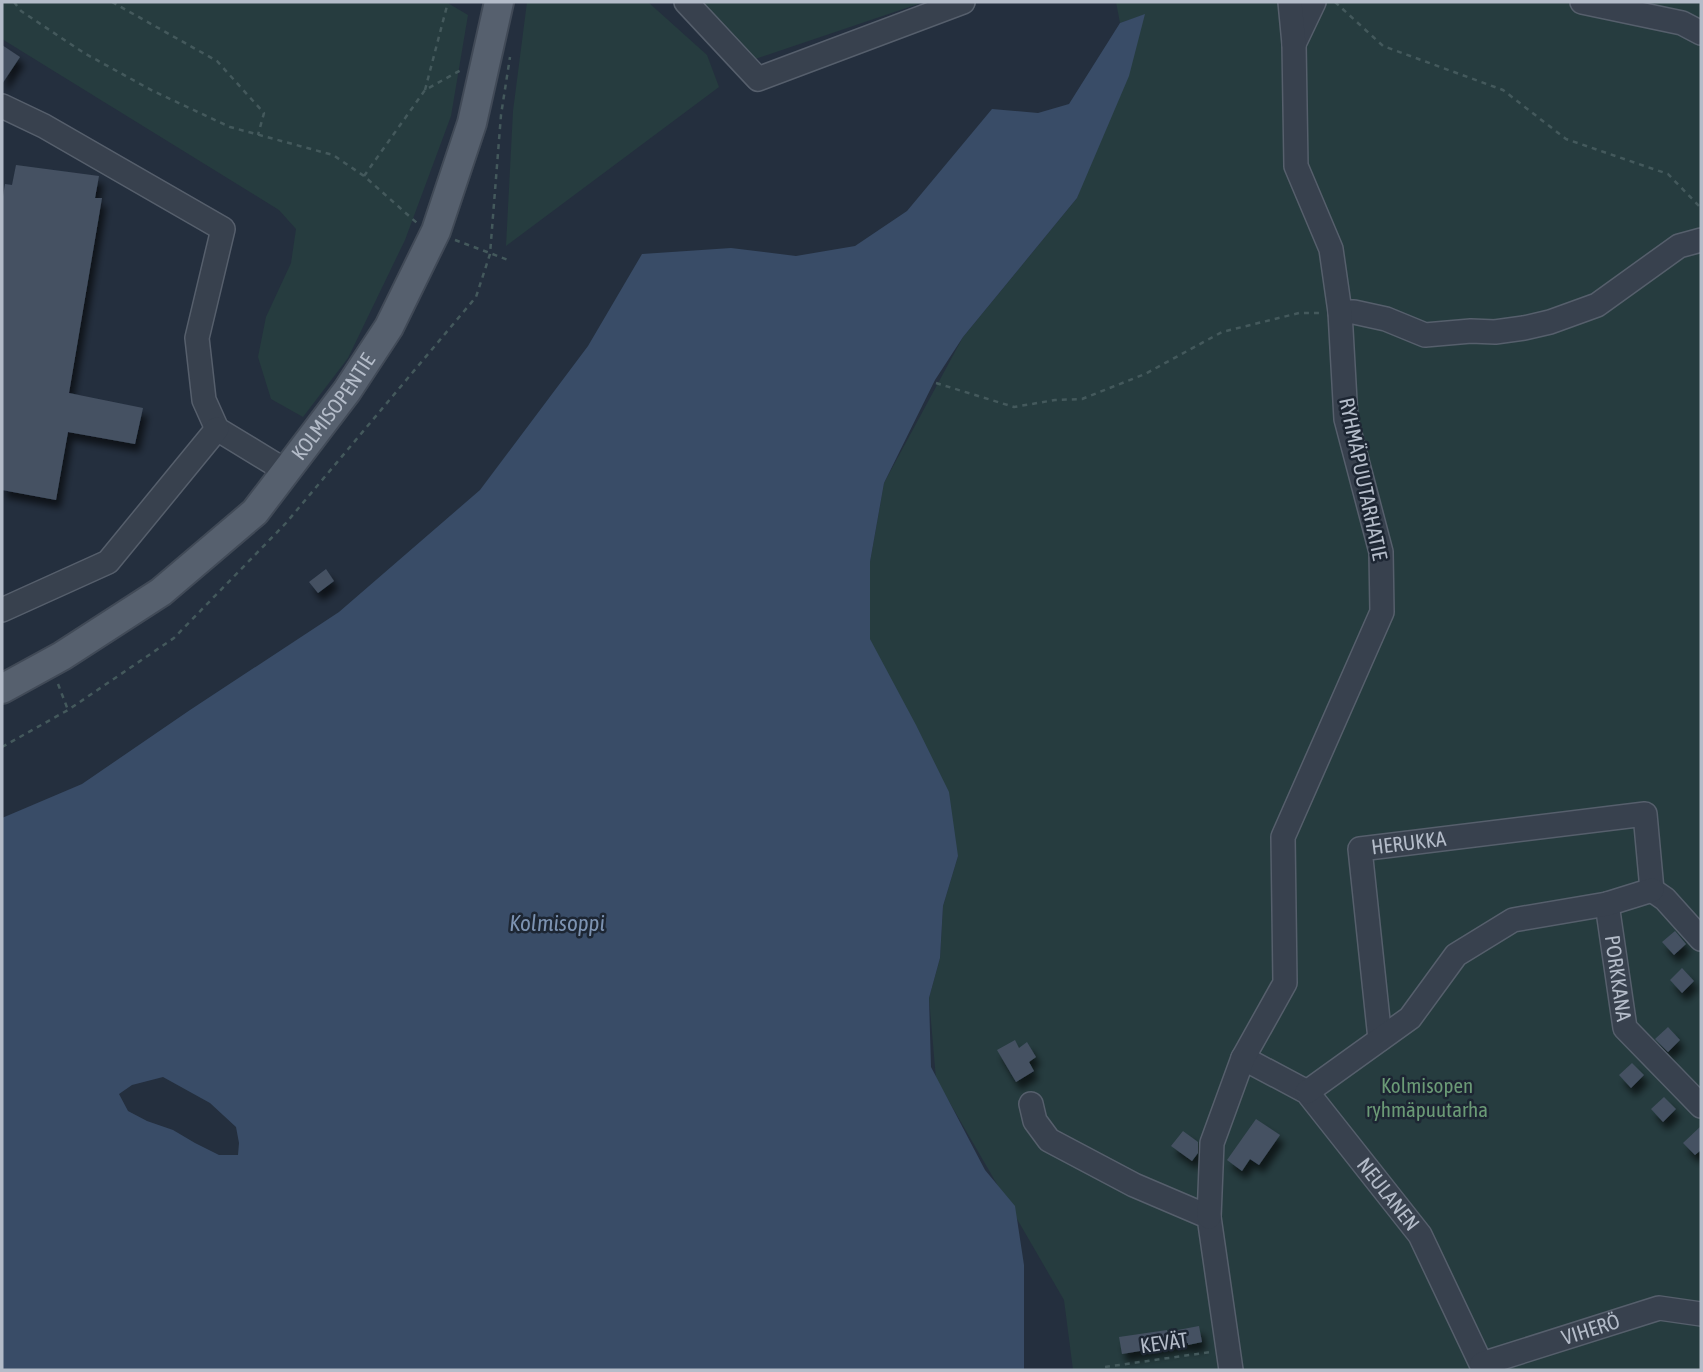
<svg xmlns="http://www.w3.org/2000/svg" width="1703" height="1372" viewBox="0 0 1703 1372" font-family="'Asap Condensed',sans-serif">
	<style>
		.green { fill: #263c3f }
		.water { fill: #394c67; fill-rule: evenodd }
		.building { fill: #455162; filter: url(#shadow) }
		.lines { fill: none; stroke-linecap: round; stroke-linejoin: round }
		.minor-casing { stroke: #565f6c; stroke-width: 26 }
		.major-casing { stroke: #414a57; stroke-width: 32 }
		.path { stroke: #44595c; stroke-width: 2.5; stroke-dasharray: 5 5; stroke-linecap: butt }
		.minor { stroke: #38414e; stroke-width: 23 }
		.major { stroke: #56606e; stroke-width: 28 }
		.labels { text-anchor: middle; stroke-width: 5; stroke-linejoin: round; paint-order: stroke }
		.street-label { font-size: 21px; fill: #b4bcc9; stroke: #1d2633 }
		.park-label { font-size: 21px; fill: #6b9a76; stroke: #1d2633 }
		.water-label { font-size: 23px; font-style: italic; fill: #7c92b1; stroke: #1d2633 }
	</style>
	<defs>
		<filter id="shadow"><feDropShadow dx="4.5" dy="8" stdDeviation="3.5" flood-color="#0009"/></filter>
	</defs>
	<rect width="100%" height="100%" fill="#242f3e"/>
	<path class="green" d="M2,2H446L468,15L451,116L405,240L348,358L303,417L271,399L258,357L266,317L291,263L296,229L279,210L2,39Z
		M527,2H648L707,55L719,87L506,246L513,111Z
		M701,2H924L755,59Z
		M1116,2H1701V1370H1073L1064,1300L936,1079L929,998L940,958L943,906L958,856L870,639V562L884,483L963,337L1077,198L1144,15L1120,23Z"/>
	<path class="water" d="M1145,14L1129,76L1077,198L963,337L935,380L884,483L870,562V639L916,725L949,792L958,856L943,906L940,958L929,998L931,1067L985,1170L1015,1206L1024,1265V1370H2V818L82,784L190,710L339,612L480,490L588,346L642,254L731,248L796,256L855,246L907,211L992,109L1038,113L1069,104L1120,23ZM163,1077L210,1103L236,1127L239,1143L238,1155H219L195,1143L173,1130L147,1121L128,1111L119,1094L132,1085Z"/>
	<path class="building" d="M2,45L20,57L2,84Z
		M16,165L99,176L95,198H102L69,393L143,408L135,444L68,432L56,500L2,490V203L5,184L12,185Z
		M326,569L334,581L318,593L309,582Z
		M1675,931L1686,944L1674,955L1662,942Z
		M1682,968L1694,981L1682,993L1670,980Z
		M1668,1027L1680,1040L1668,1052L1655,1039Z
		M1015,1040L1019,1048L1027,1042L1036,1057L1029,1062L1034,1071L1016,1082L997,1050Z
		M1632,1063L1644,1075L1631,1088L1619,1075Z
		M1664,1097L1676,1109L1663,1122L1651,1109Z
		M1256,1119L1280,1135L1259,1165L1250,1159L1242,1171L1227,1160Z
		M1701,1126V1150L1695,1155L1683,1143Z
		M1183,1131L1198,1142V1153L1192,1161L1171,1146Z
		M1199,1326L1202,1342L1188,1345V1343L1122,1354L1119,1337L1167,1330V1332Z"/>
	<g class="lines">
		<defs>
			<g id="minor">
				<path d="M686,2L758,79L963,2"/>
				<path d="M1582,2L1682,23L1701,33"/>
				<path d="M1294,44L1314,2"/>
				<path d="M2,106L44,126L223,229L197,338L204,400L217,429L286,471"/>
				<path d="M1340,312H1354L1386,319L1425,335L1471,331L1495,332L1524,328L1550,322L1597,305L1679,246L1701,240"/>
				<path d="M2,610L108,562L217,429"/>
				<path d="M1652,890L1665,899L1701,939"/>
				<path id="s1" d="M1607,904L1625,1028L1701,1106"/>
				<path id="s2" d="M1380,1039L1360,849L1645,814L1652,890"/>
				<path id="s3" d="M1243,1058L1307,1092L1420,1235L1484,1370"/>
				<path d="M1307,1092L1410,1018L1456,955L1513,920L1607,904L1652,890"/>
				<path d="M1031,1104L1035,1121L1049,1140L1134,1185L1209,1217L1231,1370"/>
				<path d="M1209,1217L1212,1143L1243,1058L1285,983L1283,837L1382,612L1381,552L1346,419L1340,312L1331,249L1296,166L1294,44L1290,2"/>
				<path id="s4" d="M1482,1364L1659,1308L1701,1314"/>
			</g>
			<g id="major">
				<path id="s5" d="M2,689L62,656L161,592L255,512L347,391L389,327L436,231L472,123L499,2"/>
			</g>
		</defs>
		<use href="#minor" class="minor-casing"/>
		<use href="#major" class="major-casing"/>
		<path class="path" d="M14,2L21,11L84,53L153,91L230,127L333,155L364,176L417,223
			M112,2L217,61L264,113L258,135
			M1335,2L1383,46L1503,90L1566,139L1668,174L1701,208
			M425,90L448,2
			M364,176L425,90L461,70
			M455,240L511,261
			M936,383L1014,407L1055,400L1082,399L1145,374L1222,332L1299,313H1323
			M58,684L68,710
			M2,747L68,710L174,638L286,523L476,297L490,254L501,115L510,57
			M1105,1367L1211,1352"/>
		<use href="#minor" class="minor"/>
		<use href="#major" class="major"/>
	</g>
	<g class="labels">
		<g class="street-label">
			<text dy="7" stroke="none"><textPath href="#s5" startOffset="441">KOLMISOPENTIE</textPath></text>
			<text transform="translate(1363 479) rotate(78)" y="7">RYHMÄPUUTARHATIE</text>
			<text dy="7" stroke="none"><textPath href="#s2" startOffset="240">HERUKKA</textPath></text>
			<text dy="7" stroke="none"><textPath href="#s1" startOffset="75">PORKKANA</textPath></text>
			<text dy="7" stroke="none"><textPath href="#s3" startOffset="203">NEULANEN</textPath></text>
			<text dy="7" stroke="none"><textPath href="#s4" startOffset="114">VIHERÖ</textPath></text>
			<text transform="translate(1164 1343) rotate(-8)" y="7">KEVÄT</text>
		</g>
		<g class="park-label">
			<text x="1427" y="1093">Kolmisopen<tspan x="1427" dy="24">ryhmäpuutarha</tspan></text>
		</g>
		<g class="water-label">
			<text x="557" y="931">Kolmisoppi</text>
		</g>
	</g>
	<rect width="1703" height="1372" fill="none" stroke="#b4bcc9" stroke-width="7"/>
</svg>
